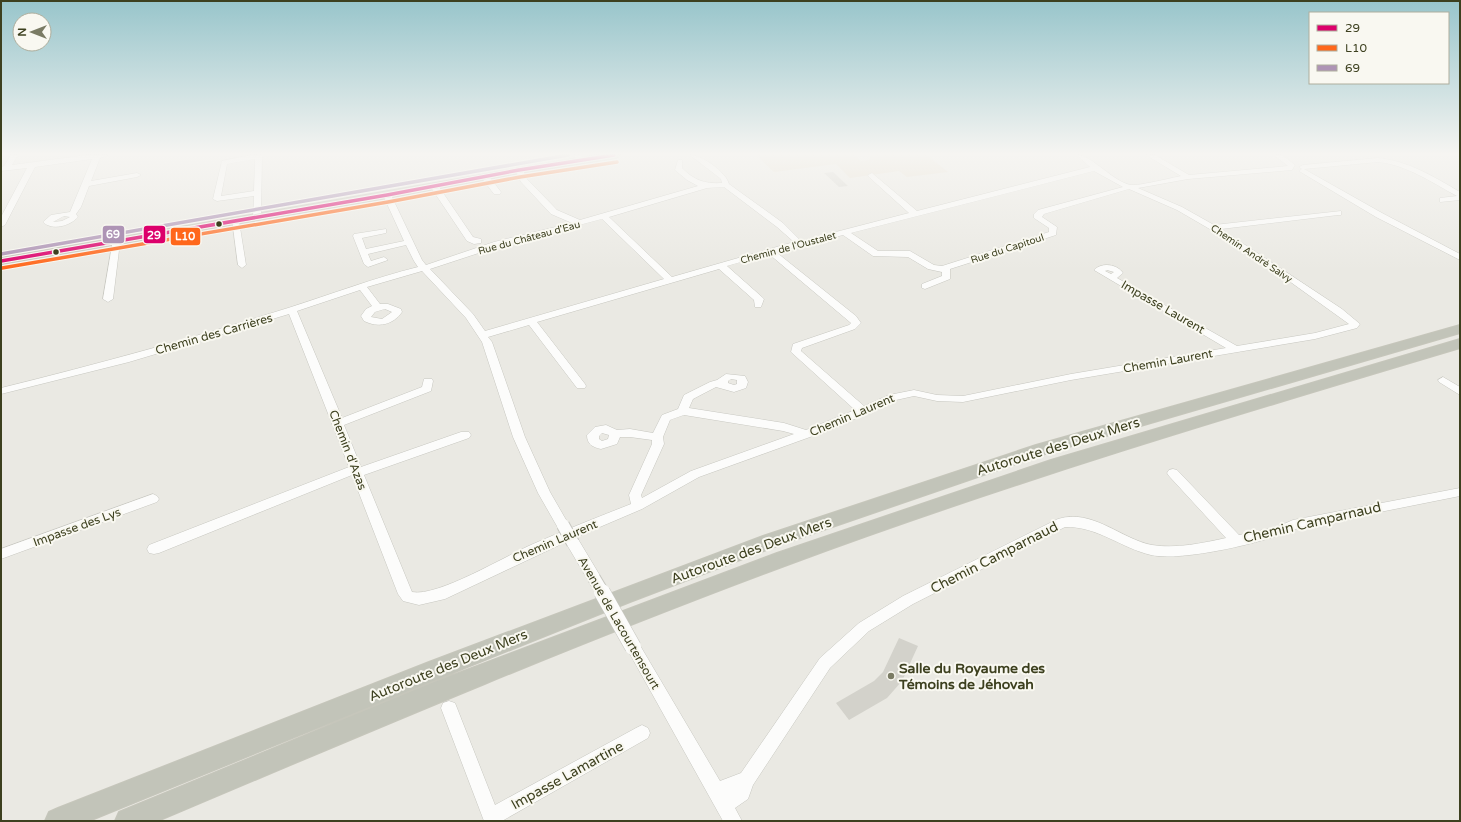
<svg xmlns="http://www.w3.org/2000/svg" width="1461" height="822" viewBox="0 0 1461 822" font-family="'Varela Round',sans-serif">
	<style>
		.green { fill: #e5dccb }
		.building { fill: #d3d2cb }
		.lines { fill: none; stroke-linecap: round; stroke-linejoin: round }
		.minor-casing { stroke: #c7c7c0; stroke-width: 1 }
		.major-casing { stroke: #c6c6bb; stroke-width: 2 }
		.highway-casing { stroke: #c6c6bb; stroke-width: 2 }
		.minor { fill: #fcfcfb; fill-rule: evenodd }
		.major { fill: #d6d6cc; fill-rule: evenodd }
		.highway { fill: #c2c4b9; fill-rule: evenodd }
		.minor-bridge-far1-casing { stroke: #c7c7c0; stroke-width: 14; stroke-linecap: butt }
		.minor-bridge-casing { stroke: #c7c7c0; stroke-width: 17; stroke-linecap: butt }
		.minor-bridge-far1 { stroke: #fcfcfb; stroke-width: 12 }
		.minor-bridge { stroke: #fcfcfb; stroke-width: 16 }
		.bus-1-casing { stroke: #f9f8f1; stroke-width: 5.5 }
		.bus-2-casing { stroke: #f9f8f1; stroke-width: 5.5 }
		.bus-3-casing { stroke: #f9f8f1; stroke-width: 5.5 }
		.bus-1 { stroke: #dc006b; stroke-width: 3.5 }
		.bus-2 { stroke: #ff671b; stroke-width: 3.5 }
		.bus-3 { stroke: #ae94b5; stroke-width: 3.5 }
		.bus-dot { fill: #3d401f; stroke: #f9f8f1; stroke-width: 1.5 }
		.poi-dot { fill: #7a7b64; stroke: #f9f8f1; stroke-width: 1.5 }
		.labels { text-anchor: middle; stroke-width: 4; stroke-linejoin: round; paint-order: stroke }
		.far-street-label { font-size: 10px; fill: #3d401f; stroke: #f9f8f1 }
		.street-label { font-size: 12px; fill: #3d401f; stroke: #f9f8f1 }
		.near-street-label { font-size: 14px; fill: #3d401f; stroke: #f9f8f1 }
		.near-poi-label { font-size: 14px; font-weight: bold; fill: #3d401f; stroke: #f9f8f1; text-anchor: start }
		.line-badge { stroke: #f9f8f1; stroke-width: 1.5 }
		.badge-label { font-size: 11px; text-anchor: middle; font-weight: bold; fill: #fff }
	</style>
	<rect width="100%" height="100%" fill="#eae9e3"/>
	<path class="green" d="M756,155H855L861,161L869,160L871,155H927L948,172L907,177L899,171L850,178L836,164L774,172Z"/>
	<path class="building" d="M833,172L848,186L839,187L824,173Z
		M899,638L918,646L902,681L887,698L849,720L836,703L874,681L883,672Z"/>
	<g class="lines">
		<defs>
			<path id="minor" d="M11,155H18L12,165L87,155H108L100,158L91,181L137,173L141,175L137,177L89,186L81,207L76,214L78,217C70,226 52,231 43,222L51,215L70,212L92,159L35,167L5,225L1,227V217L27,168L1,171V167L4,166ZM64,216L70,217L62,221L53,222Z
				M251,155H262L261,217L257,219L253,217L254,196L217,201L213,199L222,161ZM255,159L254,191L221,196L227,164Z
				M573,155H580L584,160L579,161Z
				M690,155C702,155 726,172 729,184L783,223L801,241L909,213L869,177L868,175L872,173L917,211L1090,167L1077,155C1092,155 1113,182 1131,185C1139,186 1171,178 1181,176L1146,155H1155L1189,175L1288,166L1274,155H1282L1295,165L1292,170L1188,179L1138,188L1182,207L1214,225L1341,211V215H1338L1221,229L1342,309L1360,324L1357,328L1315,339L1071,380L963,402L937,401L914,396L896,400L835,428L699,477L642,509L574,538L578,539L599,574L601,578L599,582L594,583L589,582L566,543L568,541L445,599L419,605L403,601L398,594L352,475L159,553L154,554L149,553L147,549L149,545L349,467L289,314L129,362L1,394V388C98,364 193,338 288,308C332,294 374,278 418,267L414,261L406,245L368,254L371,261L384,257L388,260L368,267L364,264L353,236L354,234L386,229V233L362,238L366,249L404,241L383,195L384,193L391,195L422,260L426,265L494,242L572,223L551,214L521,182L515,170L516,168H522L527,179L557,210L580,220L698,186L687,180L675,170L678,160H682V168C694,180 704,184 722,183L721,179ZM1094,171L1123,187L1038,210L1034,214V218L1049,228V232L942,266L934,265L910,251H878L851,233ZM724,187L777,227L794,242L672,277L609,217L707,188ZM1129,189L1177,210L1208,228L1264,263L1349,324L1315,333L1237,346L1117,278L1123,273C1117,264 1102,262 1094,270L1226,348L1071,374L963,396L937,395L914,390L889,395L864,406L801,351L802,348L855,329L861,323L856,316L776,252L843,235L873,256L908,257L928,269L942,272V276L922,284V288L925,289L950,279V269L1056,235L1057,227L1042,217L1044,214ZM602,219L664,279L485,331L473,314L430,269L500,246ZM769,254L851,323L849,325L793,344L791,352L855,410L806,430L784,423L689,408L693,399L716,387L734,392L746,388L748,382L745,376L726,374L717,380L710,382L684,395L678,409L662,415L653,433L630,429L617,430L606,425L595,427L587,435C587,444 592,447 601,449L617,444L620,437H630L652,440V444L629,495L631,504C598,517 565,530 533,544C505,556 438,597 412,592L364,475L469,438L471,435L469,432H461L361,467L344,425L431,391L433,381L432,379H424L422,387L342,418L297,311L360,290L372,306L366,309L361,316L364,321C378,328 393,325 402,312L401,309L388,304H380L367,287L422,271L466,318L482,342L513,437L538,493L558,528L563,530L568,528L569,525L550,492L525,437L492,342L488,337L529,325L577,388H585L586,386L585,384L537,322L719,269L754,300L755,307H761L764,299L762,297L727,266ZM1107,270L1114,272L1111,274L1105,271ZM385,309L392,312L382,319L371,317L375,312ZM731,379L737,380V384L734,385L728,383V381ZM684,415L783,431L794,434L691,471L642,498L641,495L664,444L663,437L670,420ZM602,433L609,435L608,439L602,441L599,439V436Z
				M1378,158C1409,161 1434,177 1460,192V200L1440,202V198L1457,196C1431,182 1407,165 1378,162L1304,169L1382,213L1460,254V260L1376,217L1299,171L1302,169L1299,167L1303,165Z
				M482,175H488L501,192L500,194H494L481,177Z
				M431,184H437L473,237L481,239V243L474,244L467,241L430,186Z
				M232,219L239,221L246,265L242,268L238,265Z
				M113,240H119L120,242L113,299L108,302L103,299Z
				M1443,377L1460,387V395L1439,382L1438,380Z
				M1173,469L1177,470L1239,535L1277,527L1293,520L1460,488V496L1295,529C1267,542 1182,562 1151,555C1121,548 1097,526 1065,527L913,604L869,631L830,668L753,785L748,799L735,808L742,821H723L626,647L628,642L633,641L638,642L720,781L741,773L820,658L859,623L903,596L1058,519C1092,508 1121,539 1152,545C1176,549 1203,543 1226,538L1169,476L1167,473L1169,470Z
				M153,494L157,496L159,499L157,502L1,559V549Z
				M449,701L455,703L457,708L495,805L636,728L642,725L648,728L650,733L648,738L502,821H484L441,708L443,703Z"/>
			<path id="major" d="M597,155H620L616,158L519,173L387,198L1,264V258Z"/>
			<path id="highway" d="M1460,325V333L1048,453L777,546L630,602L445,676L89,821H45L49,812L58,808L429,662L763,536L1036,445Z
				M1460,339V348C1235,415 1011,482 790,564C577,643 368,732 158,821H115L119,812L432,683L777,553L1051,460Z"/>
		</defs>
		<use href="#minor" class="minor-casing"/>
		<use href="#major" class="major-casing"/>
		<use href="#highway" class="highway-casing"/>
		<use href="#minor" class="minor"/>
		<use href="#major" class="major"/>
		<use href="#highway" class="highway"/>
		<defs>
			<path id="minor-bridge-far1" d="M563,525L573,543
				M594,578L603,593"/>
			<path id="minor-bridge" d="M602,592L633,647"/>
		</defs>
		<use href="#minor-bridge-far1" class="minor-bridge-far1-casing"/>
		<use href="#minor-bridge" class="minor-bridge-casing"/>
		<use href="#minor-bridge-far1" class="minor-bridge-far1"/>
		<use href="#minor-bridge" class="minor-bridge"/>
		<defs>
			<path id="bus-1" d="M1,261L387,195L519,170L614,155"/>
			<path id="bus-2" d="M2,268L388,202L520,177L617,162"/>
			<path id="bus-3" d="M1,254L568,155"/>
		</defs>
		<use href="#bus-1" class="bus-1-casing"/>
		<use href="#bus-2" class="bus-2-casing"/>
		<use href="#bus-3" class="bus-3-casing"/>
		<use href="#bus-1" class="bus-1"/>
		<use href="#bus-2" class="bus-2"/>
		<use href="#bus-3" class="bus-3"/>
	</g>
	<linearGradient id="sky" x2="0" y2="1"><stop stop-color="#98c5cb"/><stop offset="0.57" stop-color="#f6f5f2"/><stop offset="1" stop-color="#f6f5f2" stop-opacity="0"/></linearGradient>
	<rect width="1461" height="270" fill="url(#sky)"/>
	<g class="bus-dot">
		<circle cx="219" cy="224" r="3.5"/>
		<circle cx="56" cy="252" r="3.5"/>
	</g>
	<circle class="poi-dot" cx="891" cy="676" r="4"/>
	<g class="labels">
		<g class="far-street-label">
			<text transform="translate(529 237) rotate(-15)" y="4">Rue du Château d'Eau</text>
			<text transform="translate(788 247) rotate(-15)" y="4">Chemin de l'Oustalet</text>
			<text transform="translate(1007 248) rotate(-18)" y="4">Rue du Capitoul</text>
			<text transform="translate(1252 253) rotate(34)" y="4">Chemin André Salvy</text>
		</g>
		<g class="street-label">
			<text transform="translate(1163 307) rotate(30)" y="4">Impasse Laurent</text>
			<text transform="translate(214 334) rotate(-16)" y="4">Chemin des Carrières</text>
			<text transform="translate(1168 361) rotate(-10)" y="4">Chemin Laurent</text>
			<text transform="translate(852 415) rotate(-23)" y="4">Chemin Laurent</text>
			<text transform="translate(348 450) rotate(69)" y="4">Chemin d'Azas</text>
			<text transform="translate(77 527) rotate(-20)" y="4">Impasse des Lys</text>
			<text transform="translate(555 541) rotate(-23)" y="4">Chemin Laurent</text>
			<text transform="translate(619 623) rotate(60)" y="4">Avenue de Lacourtensourt</text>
		</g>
		<g class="near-street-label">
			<text transform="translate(1058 446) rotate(-17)" y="5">Autoroute des Deux Mers</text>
			<text transform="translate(1312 522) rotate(-13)" y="5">Chemin Camparnaud</text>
			<text transform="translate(751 550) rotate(-20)" y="5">Autoroute des Deux Mers</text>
			<text transform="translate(994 557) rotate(-27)" y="5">Chemin Camparnaud</text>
			<text transform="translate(448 665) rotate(-22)" y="5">Autoroute des Deux Mers</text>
			<text transform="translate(567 775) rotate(-29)" y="5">Impasse Lamartine</text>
		</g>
		<g class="near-poi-label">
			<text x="899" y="673">Salle du Royaume des<tspan x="899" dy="16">Témoins de Jéhovah</tspan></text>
		</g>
	</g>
	<g class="line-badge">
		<rect x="102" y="225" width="23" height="19" rx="4" fill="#ae94b5"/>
		<rect x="143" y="225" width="23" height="19" rx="4" fill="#dc006b"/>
		<rect x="170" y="227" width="31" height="19" rx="4" fill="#ff671b"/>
	</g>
	<g class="badge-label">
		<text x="113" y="238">69</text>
		<text x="154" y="239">29</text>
		<text x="185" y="240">L10</text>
	</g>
	<rect width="1461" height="822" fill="none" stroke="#3d401f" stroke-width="4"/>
	<rect x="1309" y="12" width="140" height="72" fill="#f9f8f1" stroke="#aeae9d"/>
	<rect x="1317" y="25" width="20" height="6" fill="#dc006b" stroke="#aeae9d"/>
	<text x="1345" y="32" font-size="12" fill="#3d401f">29</text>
	<rect x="1317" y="45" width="20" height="6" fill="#ff671b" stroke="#aeae9d"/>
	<text x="1345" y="52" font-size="12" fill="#3d401f">L10</text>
	<rect x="1317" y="65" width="20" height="6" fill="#ae94b5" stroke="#aeae9d"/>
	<text x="1345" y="72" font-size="12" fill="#3d401f">69</text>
	<g transform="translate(32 32) rotate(270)"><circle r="19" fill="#f9f8f1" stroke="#aeae9d"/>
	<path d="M0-3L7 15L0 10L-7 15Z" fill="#7a7b64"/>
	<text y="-6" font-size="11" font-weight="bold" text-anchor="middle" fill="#3d401f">N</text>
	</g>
</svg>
